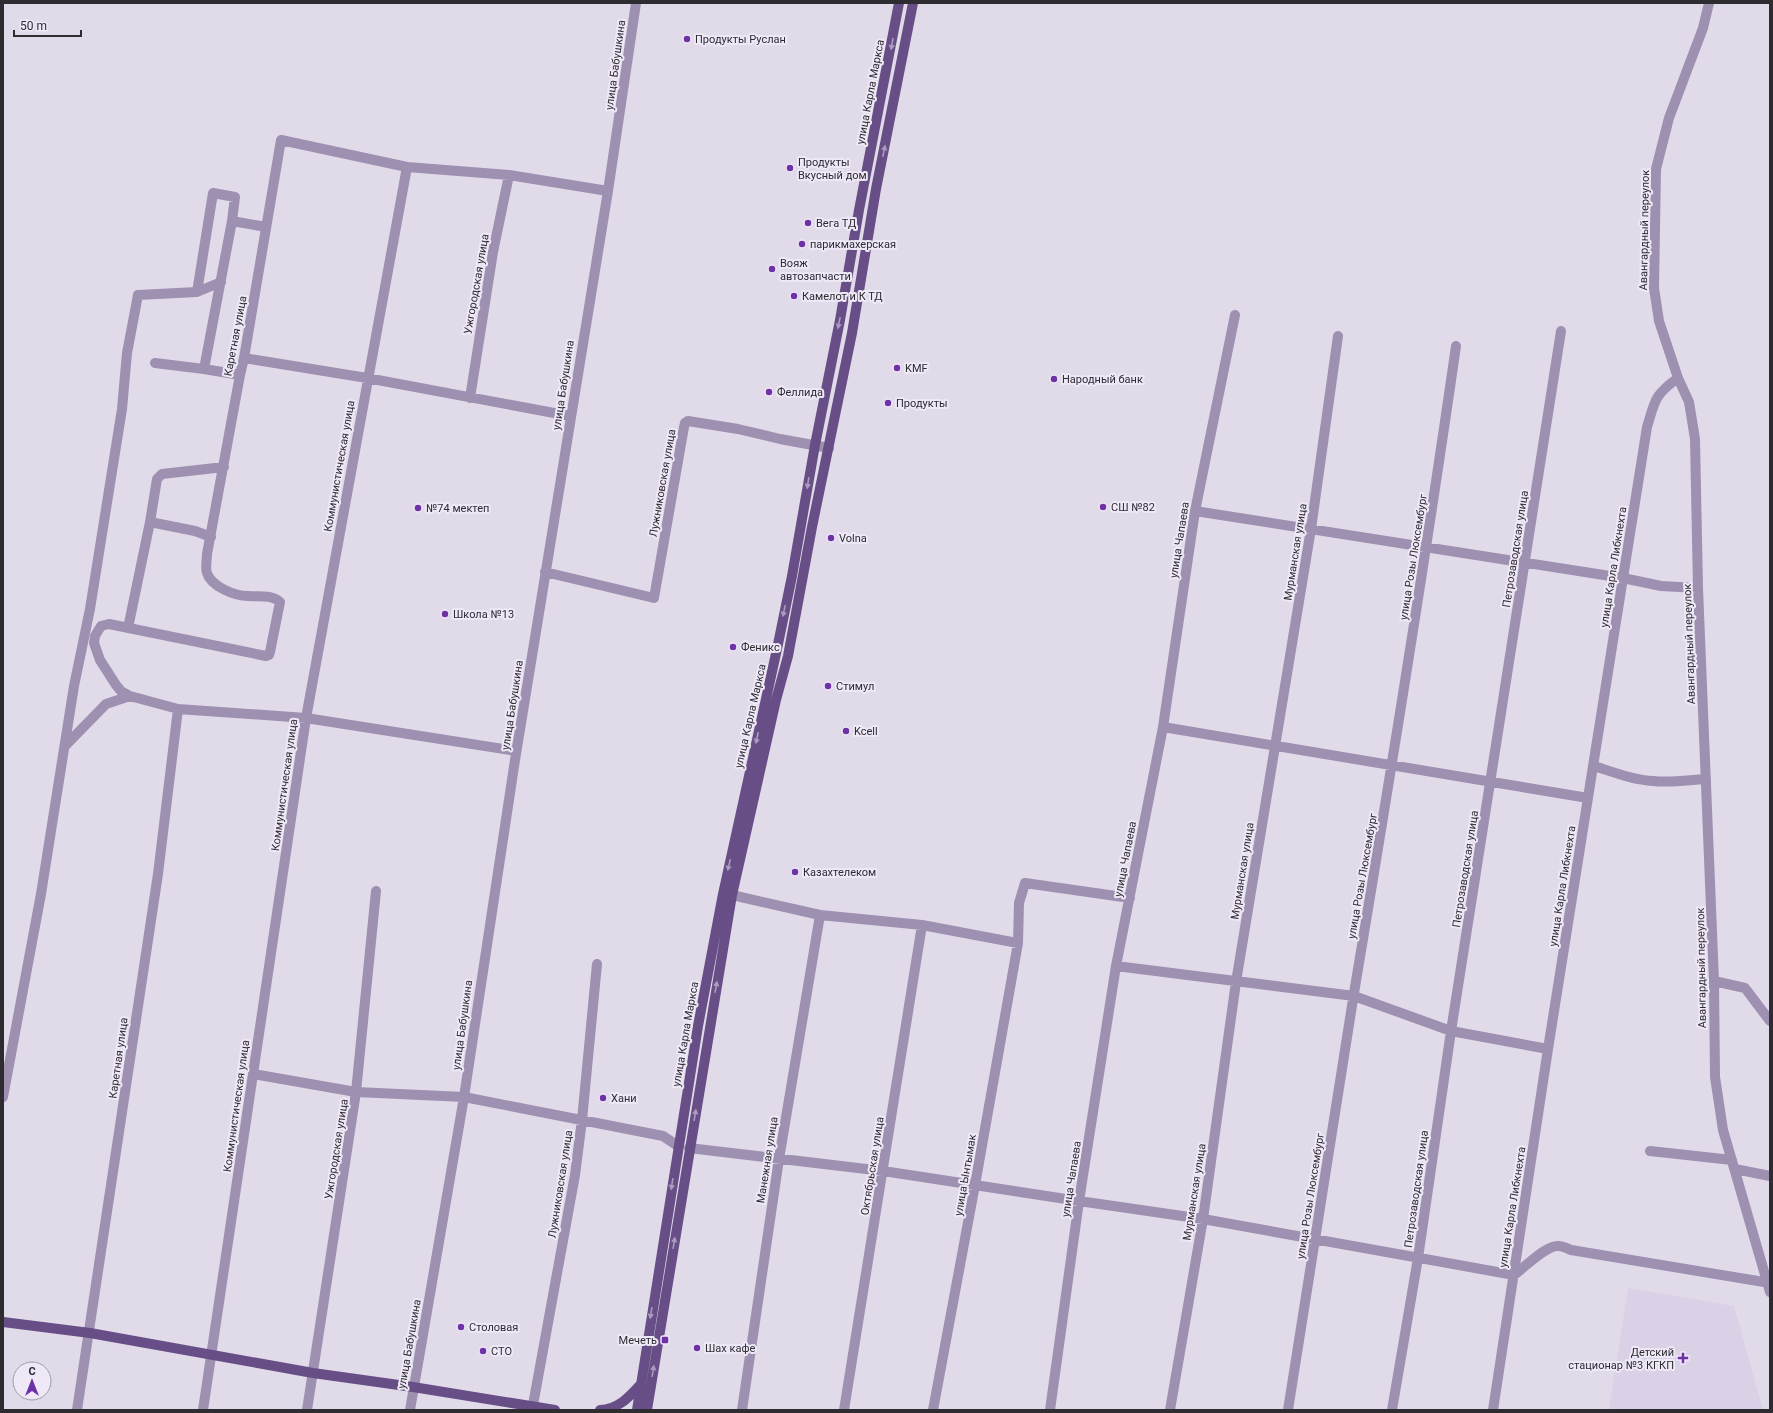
<svg xmlns="http://www.w3.org/2000/svg" width="1773" height="1413" viewBox="0 0 1773 1413" font-family="Roboto,sans-serif">
	<style>
		.built { fill: #dad1e6 }
		.lines { fill: none; stroke-linecap: round; stroke-linejoin: round }
		.minor { stroke: #9d90b0; stroke-width: 10 }
		.major { stroke: #684e86; stroke-width: 10 }
		.oneway { fill: #ab9bbe }
		.poi-dot { fill: #6f31a6; stroke: #eee8f7; stroke-width: 1.5 }
		.labels { text-anchor: middle; stroke-width: 4; stroke-linejoin: round; paint-order: stroke }
		.poi-label { font-size: 11px; fill: #2e2b31; stroke: #eee8f7; text-anchor: start }
		.street-label { font-size: 11px; fill: #2e2b31; stroke: #eee8f7 }
	</style>
	<rect width="100%" height="100%" fill="#e1dbe9"/>
	<path class="built" d="M1628,1288L1734,1306L1763,1410H1609Z"/>
	<g class="lines">
		<path class="minor" d="M1709,3L1703,28L1669,118L1656,169L1654,288L1659,321L1678,378L1689,402L1695,439L1698,588L1714,981L1715,1077L1723,1130L1770,1292
			M197,292L221,282
			M244,358L367,378L570,416
			M155,363L204,369L232,221
			M204,369L240,375
			M470,398L493,252L509,175
			M1195,511L1623,578L1661,586L1698,588
			M150,522L157,479L162,474L224,467
			M545,572L654,598L684,427L685,423L688,421L738,429L780,439L829,448
			M128,628L150,522L195,531L211,537
			M1163,727L1588,798
			M65,746L106,704L130,696
			M516,751L306,718L178,709L130,696L121,691L116,685L100,660L94,643L95,636L101,626L109,624L266,656L269,655L270,652L280,602C271,594 259,597 248,596C234,596 211,586 207,573C205,568 207,560 207,554L240,375L244,358L281,140L407,167L509,175L608,191
			M1594,766C1613,772 1633,780 1653,781C1671,783 1688,780 1706,779
			M732,895L820,915L922,925L1018,943
			M1116,966L1354,996L1451,1031L1548,1049
			M1714,981L1745,988L1770,1021
			M253,1074L356,1092L464,1097L663,1136L678,1146
			M3,1097L41,894L74,686L90,609L122,409L127,353L138,295L197,292L213,193L235,197L232,221L266,227
			M689,1148L883,1171L1079,1201L1203,1219L1514,1275C1525,1267 1547,1244 1559,1246C1563,1246 1568,1249 1571,1250L1770,1283
			M1650,1151L1732,1160
			M1735,1169L1770,1176
			M533,1405L575,1175L582,1120L597,964
			M77,1410L158,874L178,709
			M203,1410L306,718L407,167
			M307,1410L356,1092L376,891
			M410,1410L464,1097L515,760L608,191L636,3
			M742,1410L779,1159L820,915
			M844,1410L922,925
			M933,1410L975,1185L1018,943L1019,903L1025,883L1130,898
			M1050,1410L1079,1201L1116,966L1163,727L1195,511L1235,315
			M1170,1410L1203,1219L1236,982L1311,529L1338,336
			M1288,1410C1311,1271 1331,1132 1354,993C1390,778 1425,562 1456,346
			M1392,1410L1418,1258L1451,1031L1561,331
			M1493,1410L1548,1049L1647,427C1655,401 1654,395 1678,378"/>
		<path class="major" d="M3,1322L90,1333L313,1373L413,1387L555,1410
			M600,1410C619,1409 629,1397 641,1384
			M637,1410L698,1026L723,894L777,649L792,576L815,445L840,320L859,210L899,3
			M647,1410L732,895L776,700L788,656L812,527L852,333L876,189L913,3"/>
	</g>
	<defs><path id="oneway-solid" d="M-6-.8H1V-3.2L6.5 0L1 3.2V.8H-6Z"/></defs>
	<g class="oneway">
		<use href="#oneway-solid" transform="translate(892 44) rotate(100)"/>
		<use href="#oneway-solid" transform="translate(884 151) rotate(-79)"/>
		<use href="#oneway-solid" transform="translate(839 323) rotate(101)"/>
		<use href="#oneway-solid" transform="translate(808 483) rotate(99)"/>
		<use href="#oneway-solid" transform="translate(784 611) rotate(102)"/>
		<use href="#oneway-solid" transform="translate(757 738) rotate(102)"/>
		<use href="#oneway-solid" transform="translate(729 865) rotate(103)"/>
		<use href="#oneway-solid" transform="translate(716 987) rotate(-80)"/>
		<use href="#oneway-solid" transform="translate(695 1115) rotate(-81)"/>
		<use href="#oneway-solid" transform="translate(672 1184) rotate(99)"/>
		<use href="#oneway-solid" transform="translate(674 1243) rotate(-81)"/>
		<use href="#oneway-solid" transform="translate(651 1313) rotate(99)"/>
		<use href="#oneway-solid" transform="translate(653 1371) rotate(-81)"/>
	</g>
	<g class="poi-dot">
		<circle cx="687" cy="39" r="4"/>
		<circle cx="790" cy="168" r="4"/>
		<circle cx="808" cy="223" r="4"/>
		<circle cx="802" cy="244" r="4"/>
		<circle cx="772" cy="269" r="4"/>
		<circle cx="794" cy="296" r="4"/>
		<circle cx="897" cy="368" r="4"/>
		<circle cx="1054" cy="379" r="4"/>
		<circle cx="769" cy="392" r="4"/>
		<circle cx="888" cy="403" r="4"/>
		<circle cx="1103" cy="507" r="4"/>
		<circle cx="418" cy="508" r="4"/>
		<circle cx="831" cy="538" r="4"/>
		<circle cx="445" cy="614" r="4"/>
		<circle cx="733" cy="647" r="4"/>
		<circle cx="828" cy="686" r="4"/>
		<circle cx="846" cy="731" r="4"/>
		<circle cx="795" cy="872" r="4"/>
		<circle cx="603" cy="1098" r="4"/>
		<circle cx="461" cy="1327" r="4"/>
		<rect x="661" y="1336" width="8" height="8" rx="2"/>
		<circle cx="697" cy="1348" r="4"/>
		<circle cx="483" cy="1351" r="4"/>
		<path d="M1681 1352h4v4h4v4h-4v4h-4v-4h-4v-4h4z"/>
	</g>
	<g class="labels">
		<g class="poi-label">
			<text x="695" y="43">Продукты Руслан</text>
			<text x="798" y="166">Продукты<tspan x="798" dy="13">Вкусный дом</tspan></text>
			<text x="816" y="227">Вега ТД</text>
			<text x="810" y="248">парикмахерская</text>
			<text x="780" y="267">Вояж<tspan x="780" dy="13">автозапчасти</tspan></text>
			<text x="802" y="300">Камелот и К ТД</text>
			<text x="905" y="372">KMF</text>
			<text x="1062" y="383">Народный банк</text>
			<text x="777" y="396">Феллида</text>
			<text x="896" y="407">Продукты</text>
			<text x="1111" y="511">СШ №82</text>
			<text x="426" y="512">№74 мектеп</text>
			<text x="839" y="542">Volna</text>
			<text x="453" y="618">Школа №13</text>
			<text x="741" y="651">Феникс</text>
			<text x="836" y="690">Стимул</text>
			<text x="854" y="735">Kcell</text>
			<text x="803" y="876">Казахтелеком</text>
			<text x="611" y="1102">Хани</text>
			<text x="469" y="1331">Столовая</text>
			<text x="657" y="1344" text-anchor="end">Мечеть</text>
			<text x="705" y="1352">Шах кафе</text>
			<text x="491" y="1355">СТО</text>
			<text x="1674" y="1356" text-anchor="end">Детский<tspan x="1674" dy="13">стационар №3 КГКП</tspan></text>
		</g>
		<g class="street-label">
			<text transform="translate(615 65) rotate(-82)" y="4">улица Бабушкина</text>
			<text transform="translate(870 92) rotate(-79)" y="4">улица Карла Маркса</text>
			<text transform="translate(1644 230) rotate(-89)" y="4">Авангардный переулок</text>
			<text transform="translate(476 284) rotate(-80)" y="4">Ужгородская улица</text>
			<text transform="translate(235 336) rotate(-79)" y="4">Каретная улица</text>
			<text transform="translate(563 385) rotate(-81)" y="4">улица Бабушкина</text>
			<text transform="translate(339 466) rotate(-80)" y="4">Коммунистическая улица</text>
			<text transform="translate(662 483) rotate(-80)" y="4">Лужниковская улица</text>
			<text transform="translate(1179 540) rotate(-81)" y="4">улица Чапаева</text>
			<text transform="translate(1515 549) rotate(-81)" y="4">Петрозаводская улица</text>
			<text transform="translate(1295 552) rotate(-81)" y="4">Мурманская улица</text>
			<text transform="translate(1413 557) rotate(-81)" y="4">улица Розы Люксембург</text>
			<text transform="translate(1613 567) rotate(-81)" y="4">улица Карла Либкнехта</text>
			<text transform="translate(1689 644) rotate(-92)" y="4">Авангардный переулок</text>
			<text transform="translate(512 705) rotate(-81)" y="4">улица Бабушкина</text>
			<text transform="translate(750 716) rotate(-77)" y="4">улица Карла Маркса</text>
			<text transform="translate(284 785) rotate(-82)" y="4">Коммунистическая улица</text>
			<text transform="translate(1125 859) rotate(-79)" y="4">улица Чапаева</text>
			<text transform="translate(1465 869) rotate(-81)" y="4">Петрозаводская улица</text>
			<text transform="translate(1242 871) rotate(-81)" y="4">Мурманская улица</text>
			<text transform="translate(1362 876) rotate(-80)" y="4">улица Розы Люксембург</text>
			<text transform="translate(1562 886) rotate(-81)" y="4">улица Карла Либкнехта</text>
			<text transform="translate(1701 968) rotate(-91)" y="4">Авангардный переулок</text>
			<text transform="translate(462 1025) rotate(-82)" y="4">улица Бабушкина</text>
			<text transform="translate(685 1034) rotate(-80)" y="4">улица Карла Маркса</text>
			<text transform="translate(118 1058) rotate(-82)" y="4">Каретная улица</text>
			<text transform="translate(236 1106) rotate(-82)" y="4">Коммунистическая улица</text>
			<text transform="translate(336 1149) rotate(-81)" y="4">Ужгородская улица</text>
			<text transform="translate(767 1160) rotate(-81)" y="4">Манежная улица</text>
			<text transform="translate(872 1166) rotate(-81)" y="4">Октябрьская улица</text>
			<text transform="translate(965 1175) rotate(-80)" y="4">улица Ынтымак</text>
			<text transform="translate(1071 1179) rotate(-81)" y="4">улица Чапаева</text>
			<text transform="translate(560 1184) rotate(-81)" y="4">Лужниковская улица</text>
			<text transform="translate(1416 1189) rotate(-82)" y="4">Петрозаводская улица</text>
			<text transform="translate(1194 1192) rotate(-81)" y="4">Мурманская улица</text>
			<text transform="translate(1310 1196) rotate(-81)" y="4">улица Розы Люксембург</text>
			<text transform="translate(1512 1207) rotate(-81)" y="4">улица Карла Либкнехта</text>
			<text transform="translate(409 1344) rotate(-80)" y="4">улица Бабушкина</text>
		</g>
	</g>
	<rect width="1773" height="1413" fill="none" stroke="#2e2b31" stroke-width="8"/>
	<g transform="translate(32 1381)"><circle r="19" fill="#eee8f7" stroke="#a19ca8"/>
	<path d="M0-3L7 15L0 10L-7 15Z" fill="#6f31a6"/>
	<text y="-6" font-size="11" font-weight="bold" text-anchor="middle" fill="#2e2b31">С</text>
	</g>
	<path d="M14 30v6h67v-6" fill="none" stroke="#2e2b31" stroke-width="2"/>
	<text x="20" y="30" font-size="12" fill="#2e2b31" stroke="#eee8f7" stroke-width="3" paint-order="stroke">50 m</text>
</svg>
